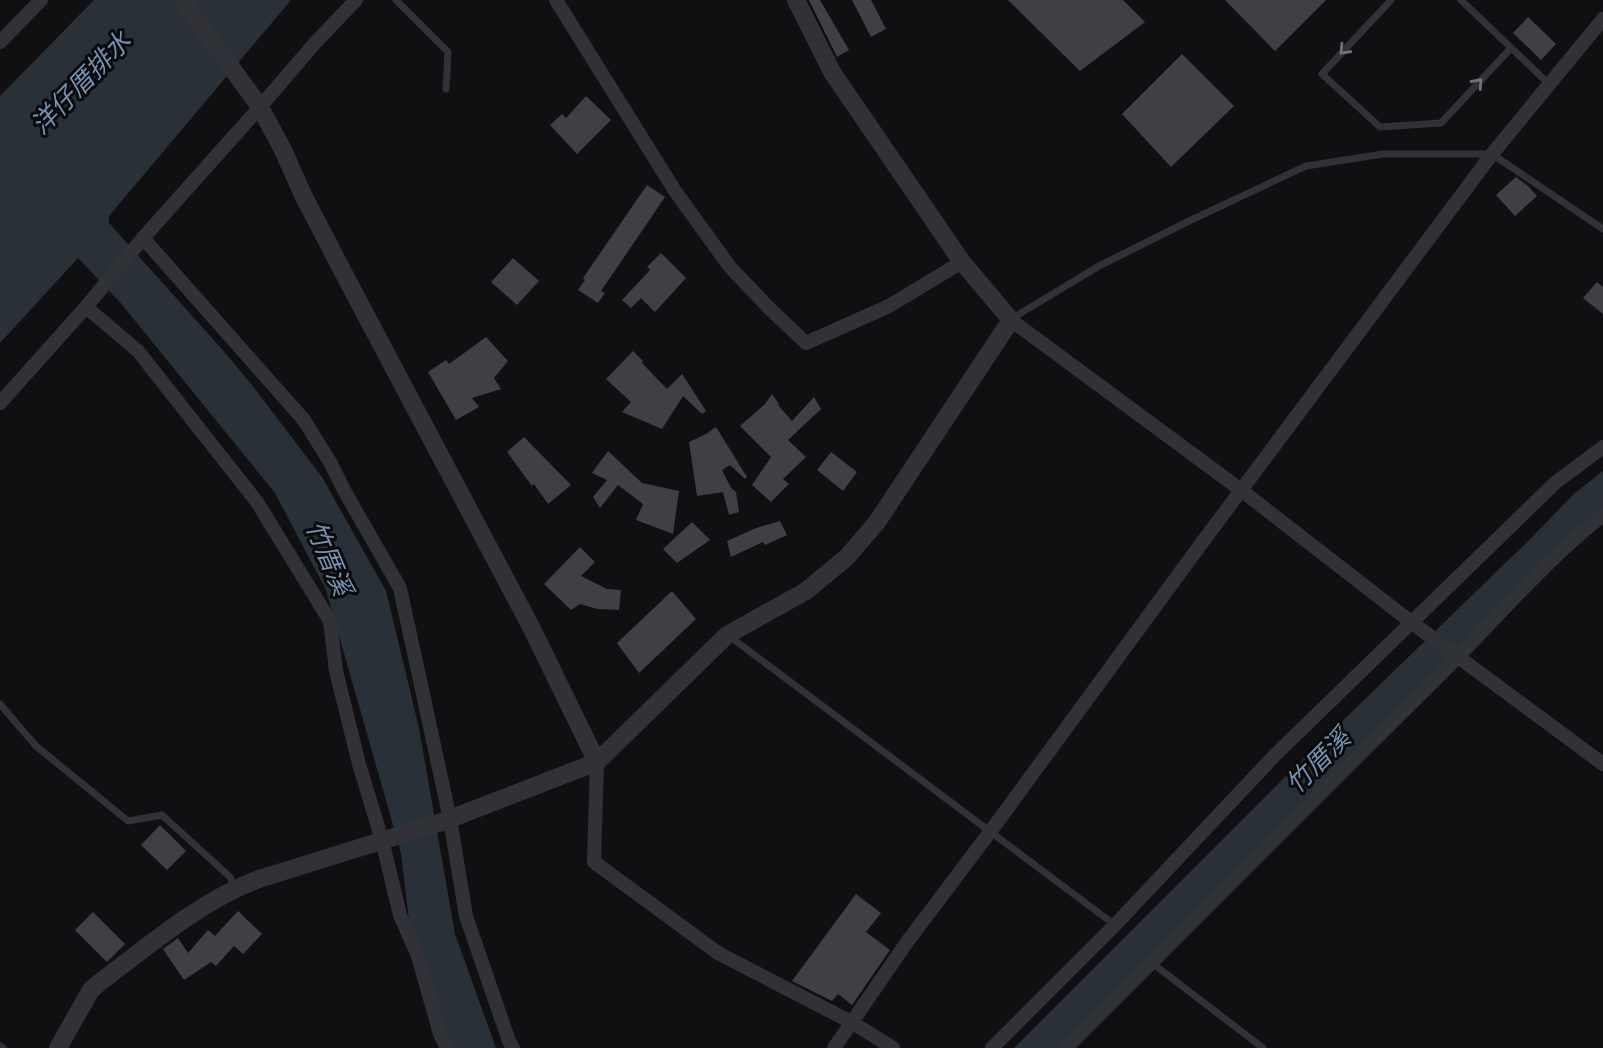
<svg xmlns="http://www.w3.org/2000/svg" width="1603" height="1048" viewBox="0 0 1603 1048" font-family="Roboto,'Noto Sans TC',sans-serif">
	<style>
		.water { fill: #293037 }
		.building { fill: #3f4045 }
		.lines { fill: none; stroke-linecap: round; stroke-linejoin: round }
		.service { stroke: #313237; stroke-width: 7 }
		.minor { stroke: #313237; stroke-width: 14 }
		.tertiary { stroke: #313237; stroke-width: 18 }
		.oneway { stroke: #6f717b }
		.labels { text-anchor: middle; stroke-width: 6; stroke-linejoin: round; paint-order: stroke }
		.water-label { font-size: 26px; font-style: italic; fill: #7692b0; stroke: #0b0b0d }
	</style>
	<rect width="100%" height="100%" fill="#101012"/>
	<path class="water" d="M94,0H291L109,216V223L220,347L252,385L322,477L386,591L419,728L455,934L496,1048H451L410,929L401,853L326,590L275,493L119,301L78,258L0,343V96Z
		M1603,471V518L1061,1048H1014L1296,766L1528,541L1576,492Z"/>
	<path class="building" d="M809,0H820L849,50L837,57Z
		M852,0H871L886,29L871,37Z
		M1008,0H1123L1145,22L1080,71Z
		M1225,0H1326L1275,51Z
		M1528,17L1556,44L1541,60L1513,33Z
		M1182,54L1234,106L1171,167L1122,114Z
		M586,96L611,120L577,154L550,125L562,114L566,118Z
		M1516,177L1528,186L1537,196L1515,216L1496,195Z
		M647,185L665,197L601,291L605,293L598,303L578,290L585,280L583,278Z
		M661,253L686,278L655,312L641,298L631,308L622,300L650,270L647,267Z
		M513,258L539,281L517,305L491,282Z
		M1597,282L1603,287V314L1583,298Z
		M486,337L508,361L494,378L501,389L472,398L479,407L456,420L428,372L446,360L449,364Z
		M633,351L643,361L642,363L667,389L682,374L706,411L702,414L683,396L662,429L622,412L631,402L606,379Z
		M772,394L779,404L778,405L792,421L814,397L821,409L788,440L806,457L783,479L789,484L771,502L752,485L771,457L740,426L765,404Z
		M716,427L747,477L745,479L730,465L722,470L731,488L736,492L739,512L729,515L723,492L697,496L689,442L706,434Z
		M524,437L571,485L548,504L534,484L532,486L507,452Z
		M608,451L642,483L679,491L673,534L636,520L643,504L618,485L600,508L593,497L607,480L592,473Z
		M831,452L857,472L843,491L817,470Z
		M780,521L787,535L765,545L763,542L731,557L727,541L756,528Z
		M692,522L710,540L677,563L663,549Z
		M580,547L595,562L581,576L607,589L621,590L619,610L597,609L580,604L571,610L544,584Z
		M672,591L696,619L639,673L617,643Z
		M160,825L186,851L167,870L141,845Z
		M856,894L881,913L866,932L890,950L852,1005L838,994L832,1001L792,981Z
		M238,911L262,934L243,954L234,946L216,966L211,962L184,980L163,949L178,938L188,953L208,930L215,936Z
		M93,912L125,944L107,962L75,930Z"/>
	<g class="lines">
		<path class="service" d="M396,0L448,52L446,89
			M1391,0L1322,74L1380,127L1441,123L1511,48
			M1461,0L1549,84
			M1011,319L1099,266L1187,222L1306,166L1383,154H1492L1603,229
			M729,636L1115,925
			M0,704L36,746L128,821L162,815L230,877L235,888
			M1152,963L1263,1048
			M0,1046L3,1048"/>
		<path class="minor" d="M556,0L675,191L730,267L770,309L806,343L889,306L962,262
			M0,42L41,0
			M143,238L304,420L330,462L345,492L400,588L450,819L466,916L509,1041L513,1048
			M86,307L138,351L257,502L330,621L336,671L359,764L382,840L400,915L418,956L440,1034L447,1048
			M1011,320L1241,490L1411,622L1603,764
			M0,403L86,307L143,238L260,107L315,43L356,0
			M597,762L594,862L718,953L853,1023L893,1048
			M834,1048L907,942L990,832L1201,544L1492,154L1603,19
			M992,1048L1115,925L1275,755L1555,483L1603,447
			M1066,1048C1190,925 1312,801 1437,678C1492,624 1542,563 1603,515"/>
		<path class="tertiary" d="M182,0L260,107L283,150L303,195L353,291L531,627L597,762
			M58,1048L91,990L100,982C150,945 200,901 259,879L442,822L597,762L727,635L806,591L847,557L877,522L1011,320L962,262L832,72L796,0"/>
	</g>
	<defs><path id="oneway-chevron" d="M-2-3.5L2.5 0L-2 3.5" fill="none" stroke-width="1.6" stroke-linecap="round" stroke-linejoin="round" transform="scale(1.75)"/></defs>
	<g class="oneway">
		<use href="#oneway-chevron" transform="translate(1344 50) rotate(133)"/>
		<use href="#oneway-chevron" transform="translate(1478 83) rotate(-48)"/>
	</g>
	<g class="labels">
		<g class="water-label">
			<text transform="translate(81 83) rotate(-46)" y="9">洋仔厝排水</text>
			<text transform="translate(329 558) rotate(67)" y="9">竹厝溪</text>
			<text transform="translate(1318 761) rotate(-45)" y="9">竹厝溪</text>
		</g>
	</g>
</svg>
